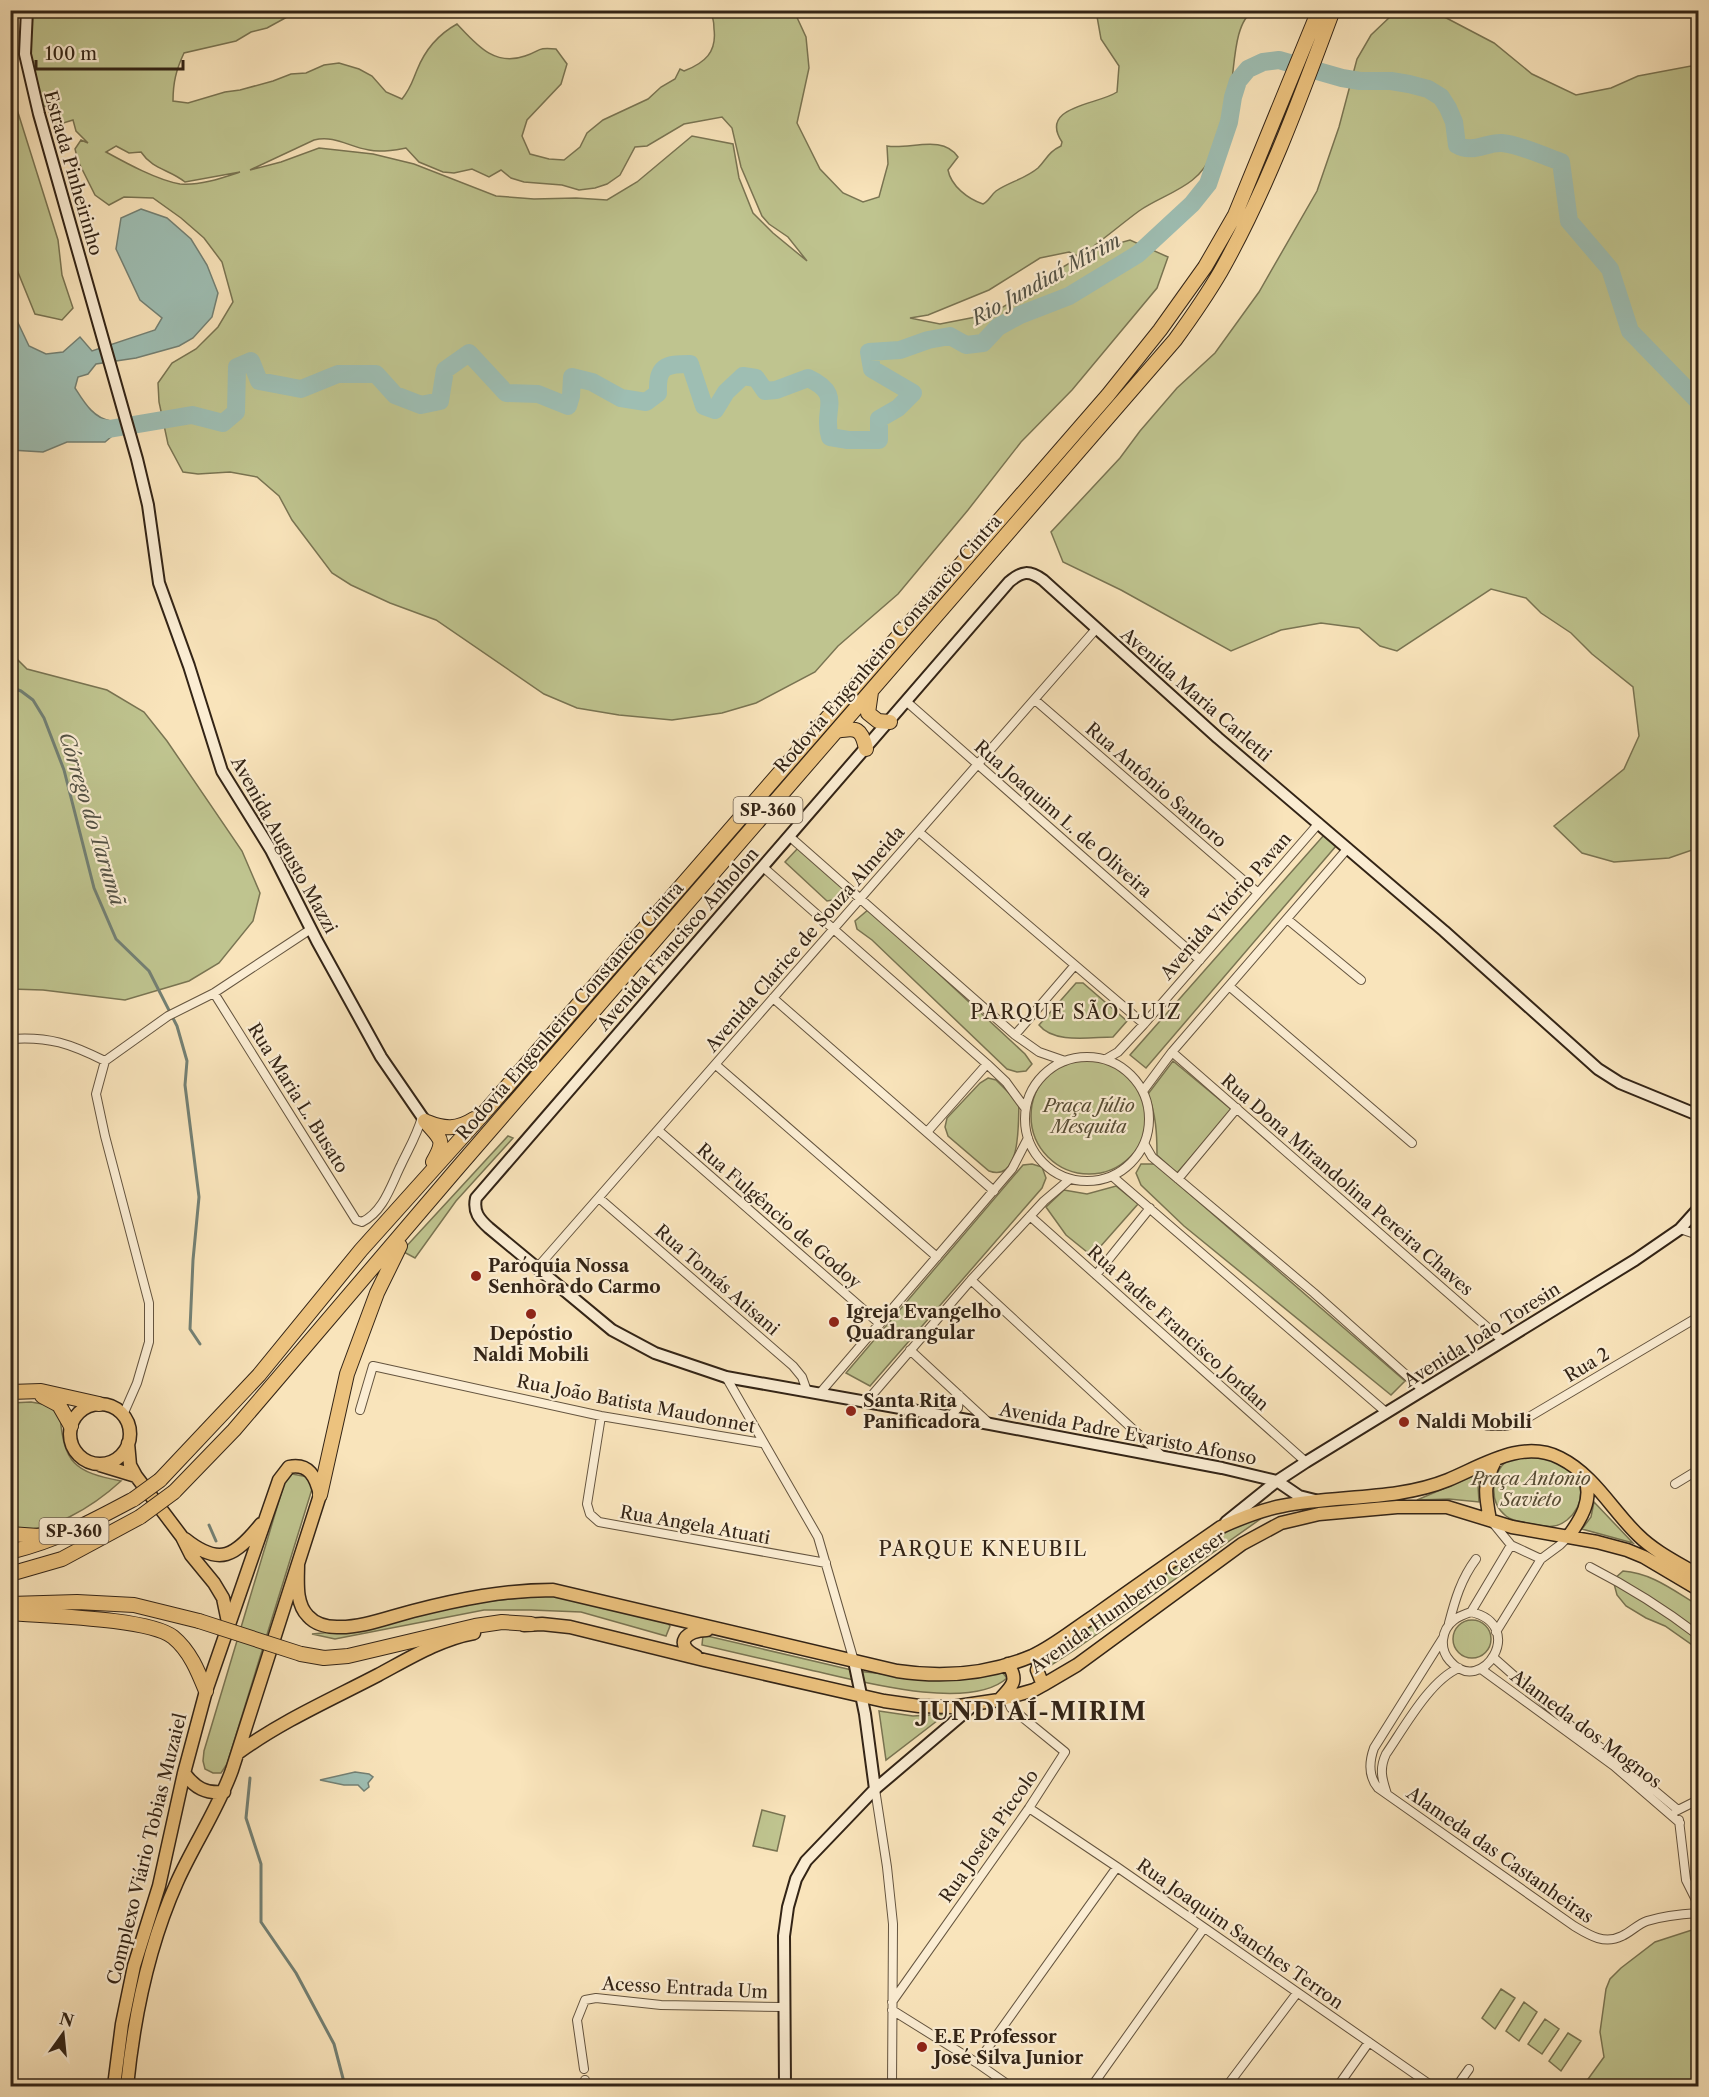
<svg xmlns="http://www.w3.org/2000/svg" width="1709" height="2097" viewBox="0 0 1709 2097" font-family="'Libre Caslon Text',serif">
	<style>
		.green { fill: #bfc48f; stroke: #797452; stroke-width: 1.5; fill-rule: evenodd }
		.water { fill: #9ebeb3; stroke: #738074; stroke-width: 1.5 }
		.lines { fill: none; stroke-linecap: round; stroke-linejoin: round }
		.stream { stroke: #738074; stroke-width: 3 }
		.river { stroke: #9ebeb3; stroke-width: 18 }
		.street-casing { stroke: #64543f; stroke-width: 10 }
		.secondary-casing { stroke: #332416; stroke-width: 14 }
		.primary-casing { stroke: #332416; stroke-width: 15 }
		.highway-casing { stroke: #332416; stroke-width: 16 }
		.street { stroke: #fbedd3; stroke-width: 8 }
		.secondary { stroke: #fbedd3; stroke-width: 10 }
		.primary { stroke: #ecc27e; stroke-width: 12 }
		.highway { stroke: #ecc27e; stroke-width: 14 }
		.highway-bridge-casing { stroke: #332416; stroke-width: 16; stroke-linecap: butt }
		.highway-bridge { stroke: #ecc27e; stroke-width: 14 }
		.poi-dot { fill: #8f2418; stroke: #fbedd3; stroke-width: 2 }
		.labels { text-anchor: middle; stroke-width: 4.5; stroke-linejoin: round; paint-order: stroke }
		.shield { fill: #fbedd3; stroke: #6f604f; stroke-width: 1.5 }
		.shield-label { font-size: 16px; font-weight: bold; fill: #332416 }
		.street-label { font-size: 18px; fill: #332416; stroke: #fbedd3 }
		.park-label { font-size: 18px; font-style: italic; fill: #564c34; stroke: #fbedd3 }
		.poi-label { font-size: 18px; font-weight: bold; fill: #332416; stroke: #fbedd3; text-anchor: start }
		.water-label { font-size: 20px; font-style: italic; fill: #535245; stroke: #fbedd3 }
		.neighbourhood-label { font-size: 20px; letter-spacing: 1.5px; fill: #332416; stroke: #fbedd3 }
		.district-label { font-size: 24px; font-weight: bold; letter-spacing: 1.5px; fill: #332416; stroke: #fbedd3 }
	</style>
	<rect width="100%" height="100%" fill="#f9e4bb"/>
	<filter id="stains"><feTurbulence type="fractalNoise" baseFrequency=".00333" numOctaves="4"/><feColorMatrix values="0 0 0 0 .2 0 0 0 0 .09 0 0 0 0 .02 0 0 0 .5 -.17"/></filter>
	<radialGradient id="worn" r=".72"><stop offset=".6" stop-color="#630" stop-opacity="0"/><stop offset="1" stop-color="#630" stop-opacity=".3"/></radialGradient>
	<path class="green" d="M23,11H298L267,28L251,32L236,41L184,53C176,70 173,83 173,101L188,103L225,92L240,90L273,81L291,74L306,73L324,65L339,63L359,69L372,76L386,92L402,99C411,88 412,82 417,70C425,50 439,34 457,24C476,44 494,67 525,56C541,51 536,47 556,49L567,64L561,84L527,120L522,136L530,154L549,159L564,160L580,147L587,133L603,120L648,99L661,87L675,79L680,69L684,71C705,63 717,52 714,29C714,21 713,16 708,11H794L806,37L809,68L797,123L820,169L843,193L863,202L879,197L888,164L887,146C910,150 942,134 958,157L948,170C951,186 968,199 983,204C989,201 991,195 996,191C1009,182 1025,179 1038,168C1047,159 1048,152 1061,146L1062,142C1038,106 1098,105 1117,92L1119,66L1101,39L1096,11H1254C1233,21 1235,71 1230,92C1225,112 1219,133 1212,153C1200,187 1165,193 1139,211C1124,222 1110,234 1095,245L1091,251L1130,240L1168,257L1157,288L1072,390L1021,442L968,510L898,594L838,646L815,672L756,703L722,713L672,720L619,715L577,708L544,694L436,620L390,603L351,585L332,573L292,520L279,496L257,477L230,472L198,474L183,472L168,444L159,402L158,383L172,363L196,349L218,327L233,302L222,262L204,238L181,218L153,198L124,197L109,205L95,195L78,161L75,149L81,140L88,143L76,131L73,120L57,125L53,121L47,107L41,105L29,75ZM722,117L732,128L741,167L762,216L769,224L788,237L807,261L773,233L753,213L739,178L733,144L692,136L637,182L607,200L576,198L534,199L496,196L414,164L373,154L319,148L281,162L250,170L314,140C335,135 349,147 369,150C381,153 395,150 406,148L419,162L443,172L454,173L472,169L489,177L501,170L511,178L524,182L562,185L579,190L595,188L607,184L620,175L635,147L647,146L684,124ZM116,146L129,153L141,152C153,170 169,169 185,182L240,172C222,178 199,186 180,184C157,180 126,163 106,152ZM1069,252L1080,257L1056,271L1037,287L991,314L940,324L910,318L928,315L989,290L1040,258Z
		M1433,11L1494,43L1532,74L1576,95L1611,88L1638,76L1691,66L1698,70V436L1697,444L1698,450V848L1669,858L1614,862L1582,853L1554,826L1624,769L1639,736L1633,687L1592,654L1571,633L1541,613L1526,598L1491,589L1397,651L1380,646L1359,628L1321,623L1281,630L1231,651L1121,590L1063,562L1051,532L1120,458L1140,431L1177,388L1215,353L1259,292L1317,191L1339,127L1357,59L1371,35L1392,15Z
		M10,87L58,240L62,275L73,308L62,320L35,314L11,255Z
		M10,649L13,655L27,669L107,690L144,712L167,741L242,851L260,893L253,921L219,963L189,981L125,1000L43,990L11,989Z
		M1324,835L1336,846L1146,1068L1130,1055Z
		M798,848L844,889L838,899L827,901L785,862Z
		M869,909L1025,1054L1032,1064L1026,1071L1017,1072L1007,1069L872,940L857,929L855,921Z
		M1076,983H1083L1127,1021L1113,1037C1091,1037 1054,1044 1039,1025Z
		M1031 1116a58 58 0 1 1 116 0a58 58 0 1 1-116 0Z
		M1173,1061L1232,1110L1177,1173L1157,1155C1157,1134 1156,1114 1148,1094Z
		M988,1078L996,1080L1019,1103C1018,1120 1022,1183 989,1171L948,1136L945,1127L947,1118L980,1083Z
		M508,1136L513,1138L456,1201L415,1258L402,1251Z
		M1032,1164L1042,1167L1046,1178L1042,1188L870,1386L846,1373L1023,1165Z
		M1141,1164H1155L1405,1381L1391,1395L1184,1226L1141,1185L1136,1173Z
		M1116,1186L1138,1204L1092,1256L1066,1235L1046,1207L1064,1190L1087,1194Z
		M31,1402L48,1405L60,1416C64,1463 74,1472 121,1481C96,1504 46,1538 11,1527V1403Z
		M1526,1455C1537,1457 1551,1458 1561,1464C1585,1476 1587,1503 1567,1520C1557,1528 1548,1527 1537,1525C1527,1523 1514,1522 1506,1516C1488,1502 1491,1473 1508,1460C1512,1457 1521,1456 1526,1455Z
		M1482,1472L1478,1485L1479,1502L1449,1499L1417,1500Z
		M292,1474L308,1477L312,1489L227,1764L221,1773H213L205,1769L203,1761L204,1751L284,1484Z
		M1594,1502L1633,1543L1582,1529L1591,1517Z
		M1269,1513L1076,1649L1050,1666L1044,1664L1045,1659L1234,1527Z
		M1623,1571C1652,1573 1674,1591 1698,1605V1649L1665,1626L1646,1618L1626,1606L1617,1595L1613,1580Z
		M549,1595L666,1620L670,1626L666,1636L581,1612L531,1610H484L335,1639L312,1634L353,1630L473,1603Z
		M1453 1639a19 19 0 1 1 38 0a19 19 0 1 1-38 0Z
		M703,1635L856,1671L933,1679L1002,1672L1007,1678C969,1713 851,1679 806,1669C771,1661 737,1653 702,1645Z
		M879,1711L913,1716L946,1714L886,1760Z
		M762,1810L785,1816L777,1851L753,1846Z
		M1698,1928V2086H1583L1604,2057L1600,2032L1606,1989L1610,1979L1621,1968L1655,1942Z
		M1501,1989L1515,1998L1495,2029L1482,2018Z
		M1524,2002L1537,2012L1519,2041L1506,2031Z
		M1545,2019L1559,2029L1542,2054L1528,2044Z
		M1568,2033L1581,2041L1561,2071L1549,2061Z"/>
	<path class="water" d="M141,209L167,218L191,239L207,265L218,293L212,317L193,338L179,346L136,358L96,364L88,374L78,377L75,388C84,402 93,418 111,421V437L105,442H67L43,452L11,450L10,306L29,346L46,354L63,352L80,337L92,351L155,330L162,318L140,300L116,249L121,218Z
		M355,1772L369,1774L373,1777L368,1783L369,1787L364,1791L358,1785H344L320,1780Z"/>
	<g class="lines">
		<path class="stream" d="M10,687L21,691L33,700L44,718L64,770L94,888L116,939L149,971L177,1026L187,1061L185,1085L199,1197L193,1260L190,1329L200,1344
			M209,1525L216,1541
			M250,1778L246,1818L261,1864V1922L296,1973L334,2044L345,2086"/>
		<path class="river" d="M89,426L109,429L192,415L223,423L236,412L237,367L251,361L259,381L301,389L338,374H376L395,395L421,405L440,401L445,370L469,353L506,393L538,394L568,406L571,396L572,377L592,382L621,398L646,402L658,393C657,366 665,364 690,364L704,406L715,410L726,392L743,376L756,378L765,391L776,390L808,378C845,395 821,410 830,437L848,440H879V419L898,408L913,393L872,369L869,352L900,350L928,340L950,336L966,345L983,343L998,327L1020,315L1069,296L1138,254L1192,204L1208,184L1229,122L1233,97L1238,81L1248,69L1263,62L1279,60L1342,78L1360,81H1391L1409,84L1428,89L1441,97L1448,108L1454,122L1457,145C1473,154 1486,142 1502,143C1522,145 1543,156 1561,162L1569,221L1610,269L1630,331L1698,401"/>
		<defs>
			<path id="street" d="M1035,700L1257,892
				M907,702L1200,960
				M919,832L1144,1024
				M789,836L1015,1035L1039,1052L1065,1061
				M763,867L987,1064L1006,1082L1025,1108
				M1287,919L1361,980
				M1229,986L1412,1143
				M214,993L356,1220L362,1222C384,1211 391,1185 401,1165C409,1148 417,1135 422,1117
				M773,998L994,1191
				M1015,1035L1075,965
				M10,1039C49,1036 71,1044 105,1061
				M1172,1052L1503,1341
				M1025 1119a62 62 0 1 1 124 0a62 62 0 1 1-124 0Z
				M1106,1059L1118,1052L1144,1024L1319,823
				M716,1065L937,1257
				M1143,1091L1172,1052L1348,848
				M659,1131L880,1324
				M927,1132L987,1064
				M1145,1145L1152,1157L1314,1293L1423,1390
				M1112,1176L1387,1413
				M1178,1179L1237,1108
				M599,1198L793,1366L802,1377L807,1391
				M1030,1216L1306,1462
				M1680,1229L1698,1235
				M537,1268L1096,629
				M1096,1275L1150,1208
				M971,1280L1162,1456
				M910,1350L990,1424
				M726,1377L818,1537L854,1661
				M820,1393L1012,1169L1028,1138
				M866,1402L971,1280L1044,1201L1070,1179
				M360,1410L373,1366L601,1416L762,1443
				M123,1415L137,1383L149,1342V1303L105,1136L96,1094L105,1061L168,1016L214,993L311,929
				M601,1416L587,1504L590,1514L599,1522L826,1563
				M949,1417L958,1408L959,1395
				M1487,1426H1506L1524,1420L1698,1317
				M1675,1484L1698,1470
				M1493,1523L1511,1545L1541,1559
				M1590,1567C1629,1587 1664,1609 1698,1635
				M1471,1612C1528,1625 1482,1698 1450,1661C1439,1649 1441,1630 1454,1620C1459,1616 1465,1614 1471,1612Z
				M1471,1612L1511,1545
				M1449,1623C1455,1600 1461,1579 1476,1559
				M1496,1632L1541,1559L1560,1545L1568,1537
				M1443,1638L1374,1748C1369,1762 1368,1776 1378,1788L1574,1926C1589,1935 1604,1945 1622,1936C1631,1932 1638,1924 1647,1921C1663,1916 1682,1914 1698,1913
				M1494,1658L1571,1726L1618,1760L1678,1810
				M1481,1669L1614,1766L1680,1823
				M875,1789L887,1867L893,1924L892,2086
				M1387,1794C1382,1779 1379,1769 1386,1754C1404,1728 1430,1680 1459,1668
				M1029,1808L1117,1867L1432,2086
				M1676,1811L1698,1800
				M1679,1820L1686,1880L1698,1904
				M892,2002L1029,1808L1065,1752L1011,1708L1007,1698
				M892,2010L977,2063L1010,2086
				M977,2063L1117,1867
				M584,2069L577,2020L585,2000L596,1998L661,2005L783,2007
				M585,2086V2080
				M1092,2086L1204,1928
				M1227,2086L1297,1993
				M1338,2086L1369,2042
				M1457,2086L1469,2069"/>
			<path id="secondary" d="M27,10L25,54L39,114L137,459L148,505L159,583L189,666L222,771L271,850L317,941L381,1057L425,1121
				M1315,1500L1299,1496L1277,1481L1222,1468L990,1424L726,1377L655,1353L612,1330L489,1228C479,1219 473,1212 476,1198L1009,582C1022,571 1029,570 1043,580L1218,738L1444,931L1598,1069L1620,1083L1698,1115
				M1226,1522L1277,1481L1306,1462L1635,1260L1680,1229L1698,1209
				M854,1661L865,1714L875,1789
				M785,2086L784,1936L788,1907L796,1879L806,1861L875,1789L975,1704"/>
			<path id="primary" d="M70 1434a30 30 0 1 1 60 0a30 30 0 1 1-60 0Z
				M128,1443L130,1465L136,1476L182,1537L191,1555L214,1583L223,1598L228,1622
				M100,1465L136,1476
				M1490,1520C1485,1494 1483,1484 1496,1459
				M1568,1537C1581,1519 1593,1500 1585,1478
				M185,1539C220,1567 235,1556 261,1524
				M298,1564C298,1581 295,1603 308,1616C315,1624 327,1627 337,1627C362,1628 389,1617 413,1611C460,1599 505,1590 553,1590L897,1671C943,1678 989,1674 1032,1656C1054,1646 1074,1629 1094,1616C1136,1586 1179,1556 1221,1527C1241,1518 1260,1510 1282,1506C1336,1495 1396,1501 1448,1480C1484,1465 1522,1439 1560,1458C1594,1475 1612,1510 1638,1535C1655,1552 1678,1563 1698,1575
				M524,1625L542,1624L570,1627L704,1660L884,1701L919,1706L952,1707L999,1700L1034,1690L1043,1685L1077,1665L1242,1544L1281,1523L1319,1514L1397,1507H1447L1512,1527L1597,1542L1627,1550L1644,1557L1698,1589
				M696,1656C673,1644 686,1630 707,1630
				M1043,1685L1037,1670L1045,1650
				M1000,1699C1012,1686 1019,1681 1008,1664
				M238,1753C282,1721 330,1700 378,1675C408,1659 440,1639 474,1633
				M184,1773C195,1788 206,1794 224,1792
				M114,2086L122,2024L134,1966L159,1886L184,1773L206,1691L279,1480L289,1467C309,1463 316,1477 320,1495L232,1770C218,1809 194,1844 177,1882C148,1947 134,2016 127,2086"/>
			<path id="highway" d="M871,692L868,713L878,721L890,722
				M837,731C857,727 862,729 866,749
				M425,1121C441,1140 446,1139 433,1162
				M427,1122C444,1129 457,1130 474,1119
				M10,1392L41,1391L99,1404
				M42,1396L59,1405L71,1426
				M160,1480L259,1375L361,1250L483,1114L1108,395L1160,330L1205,267L1235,215L1319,10
				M174,1492L234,1430L455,1171L1175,340C1191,318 1207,295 1221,271C1267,189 1300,99 1333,10
				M320,1495L347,1374L377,1293L400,1246
				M10,1534L38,1536L51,1534
				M10,1552C58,1540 91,1522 134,1499
				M10,1574L62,1559L140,1517
				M10,1604L77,1602L134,1605L199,1621
				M10,1613C45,1616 149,1618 173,1637C190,1651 198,1671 206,1691
				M301,1654L324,1658L348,1656L475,1626L502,1622L531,1624"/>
		</defs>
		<use href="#street" class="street-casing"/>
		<use href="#secondary" class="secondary-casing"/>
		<use href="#primary" class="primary-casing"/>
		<use href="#highway" class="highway-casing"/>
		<use href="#street" class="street"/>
		<use href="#secondary" class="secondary"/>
		<use href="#primary" class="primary"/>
		<use href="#highway" class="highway"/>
		<defs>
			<path id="highway-bridge" d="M134,1499L160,1480
				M140,1517L174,1492
				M199,1621L301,1654"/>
		</defs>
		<use href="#highway-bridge" class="highway-bridge-casing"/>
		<use href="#highway-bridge" class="highway-bridge"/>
	</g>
	<g class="poi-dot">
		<circle cx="476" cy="1276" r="6"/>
		<circle cx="531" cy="1314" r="6"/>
		<circle cx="834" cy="1322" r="6"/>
		<circle cx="851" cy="1411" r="6"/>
		<circle cx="1404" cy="1422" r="6"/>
		<circle cx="922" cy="2047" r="6"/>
	</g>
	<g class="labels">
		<g class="shield">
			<rect x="733.5" y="797" width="69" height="26" rx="4.5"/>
			<rect x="39.5" y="1518" width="69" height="26" rx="4.5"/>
		</g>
		<g class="shield-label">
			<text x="768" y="816">SP-360</text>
			<text x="74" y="1537">SP-360</text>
		</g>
		<g class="street-label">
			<text transform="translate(73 173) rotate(74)" y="6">Estrada Pinheirinho</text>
			<text transform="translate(888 644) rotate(-49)" y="6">Rodovia Engenheiro Constancio Cintra</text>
			<text transform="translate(1196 695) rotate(41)" y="6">Avenida Maria Carletti</text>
			<text transform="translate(1156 785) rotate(41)" y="6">Rua Antônio Santoro</text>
			<text transform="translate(1063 819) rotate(41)" y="6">Rua Joaquim L. de Oliveira</text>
			<text transform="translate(284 845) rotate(61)" y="6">Avenida Augusto Mazzi</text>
			<text transform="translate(1226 906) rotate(-49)" y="6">Avenida Vitório Pavan</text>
			<text transform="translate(678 939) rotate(-49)" y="6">Avenida Francisco Anholon</text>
			<text transform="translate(805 939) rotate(-49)" y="6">Avenida Clarice de Souza Almeida</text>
			<text transform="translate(570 1011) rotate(-49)" y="6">Rodovia Engenheiro Constancio Cintra</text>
			<text transform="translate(298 1098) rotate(58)" y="6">Rua Maria L. Busato</text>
			<text transform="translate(1347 1185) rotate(41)" y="6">Rua Dona Mirandolina Pereira Chaves</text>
			<text transform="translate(779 1216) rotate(41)" y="6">Rua Fulgêncio de Godoy</text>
			<text transform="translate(717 1280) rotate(41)" y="6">Rua Tomás Atisani</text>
			<text transform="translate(1178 1328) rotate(42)" y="6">Rua Padre Francisco Jordan</text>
			<text transform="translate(1482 1335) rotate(-32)" y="6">Avenida João Toresin</text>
			<text transform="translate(1587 1365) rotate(-31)" y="6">Rua 2</text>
			<text transform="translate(636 1404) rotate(11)" y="6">Rua João Batista Maudonnet</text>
			<text transform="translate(1128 1434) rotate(11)" y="6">Avenida Padre Evaristo Afonso</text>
			<text transform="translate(695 1525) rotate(10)" y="6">Rua Angela Atuati</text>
			<text transform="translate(1128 1602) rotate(-35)" y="6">Avenida Humberto Cereser</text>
			<text transform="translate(1586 1729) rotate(37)" y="6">Alameda dos Mognos</text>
			<text transform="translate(989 1836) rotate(-55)" y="6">Rua Josefa Piccolo</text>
			<text transform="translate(147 1849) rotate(-76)" y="6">Complexo Viário Tobias Muzaiel</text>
			<text transform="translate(1500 1855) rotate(35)" y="6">Alameda das Castanheiras</text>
			<text transform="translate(1240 1934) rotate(35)" y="6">Rua Joaquim Sanches Terron</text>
			<text transform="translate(685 1988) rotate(3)" y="6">Acesso Entrada Um</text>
		</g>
		<g class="park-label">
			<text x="1089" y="1112">Praça Júlio<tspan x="1089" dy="21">Mesquita</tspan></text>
			<text x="1531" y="1485">Praça Antonio<tspan x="1531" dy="21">Savieto</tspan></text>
		</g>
		<g class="poi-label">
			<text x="488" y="1272">Paróquia Nossa<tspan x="488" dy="21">Senhora do Carmo</tspan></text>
			<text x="846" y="1318">Igreja Evangelho<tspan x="846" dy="21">Quadrangular</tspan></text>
			<text x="531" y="1340" text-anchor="middle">Depóstio<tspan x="531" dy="21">Naldi Mobili</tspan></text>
			<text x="863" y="1407">Santa Rita<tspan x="863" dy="21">Panificadora</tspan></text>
			<text x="1416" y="1428">Naldi Mobili</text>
			<text x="934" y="2043">E.E Professor<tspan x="934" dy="21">José Silva Junior</tspan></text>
		</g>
		<g class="water-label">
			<text transform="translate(1046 279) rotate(-29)" y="7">Rio Jundiaí Mirim</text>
			<text transform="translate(92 819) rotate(73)" y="7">Córrego do Tarumã</text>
		</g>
		<g class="neighbourhood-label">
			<text x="1076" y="1019">PARQUE SÃO LUIZ</text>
			<text x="983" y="1556">PARQUE KNEUBIL</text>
		</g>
		<g class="district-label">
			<text x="1033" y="1720">JUNDIAÍ-MIRIM</text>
		</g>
	</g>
	<rect width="1709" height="2097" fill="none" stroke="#f9e4bb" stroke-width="36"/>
	<rect x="12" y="12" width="1685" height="2073" fill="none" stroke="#332416" stroke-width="3"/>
	<rect x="18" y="18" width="1673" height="2061" fill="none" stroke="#332416" stroke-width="1.5"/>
	<g transform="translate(63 2034) rotate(15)" stroke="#fbedd3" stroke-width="4.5" paint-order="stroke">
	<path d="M0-4.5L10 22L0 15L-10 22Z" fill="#332416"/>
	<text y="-9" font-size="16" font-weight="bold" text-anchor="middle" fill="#332416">N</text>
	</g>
	<path d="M36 60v9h147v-9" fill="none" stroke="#332416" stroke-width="3"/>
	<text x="45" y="60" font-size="18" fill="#332416" stroke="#fbedd3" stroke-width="4.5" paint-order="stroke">100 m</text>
	<rect width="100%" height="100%" filter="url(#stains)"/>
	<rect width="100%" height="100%" fill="url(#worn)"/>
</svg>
